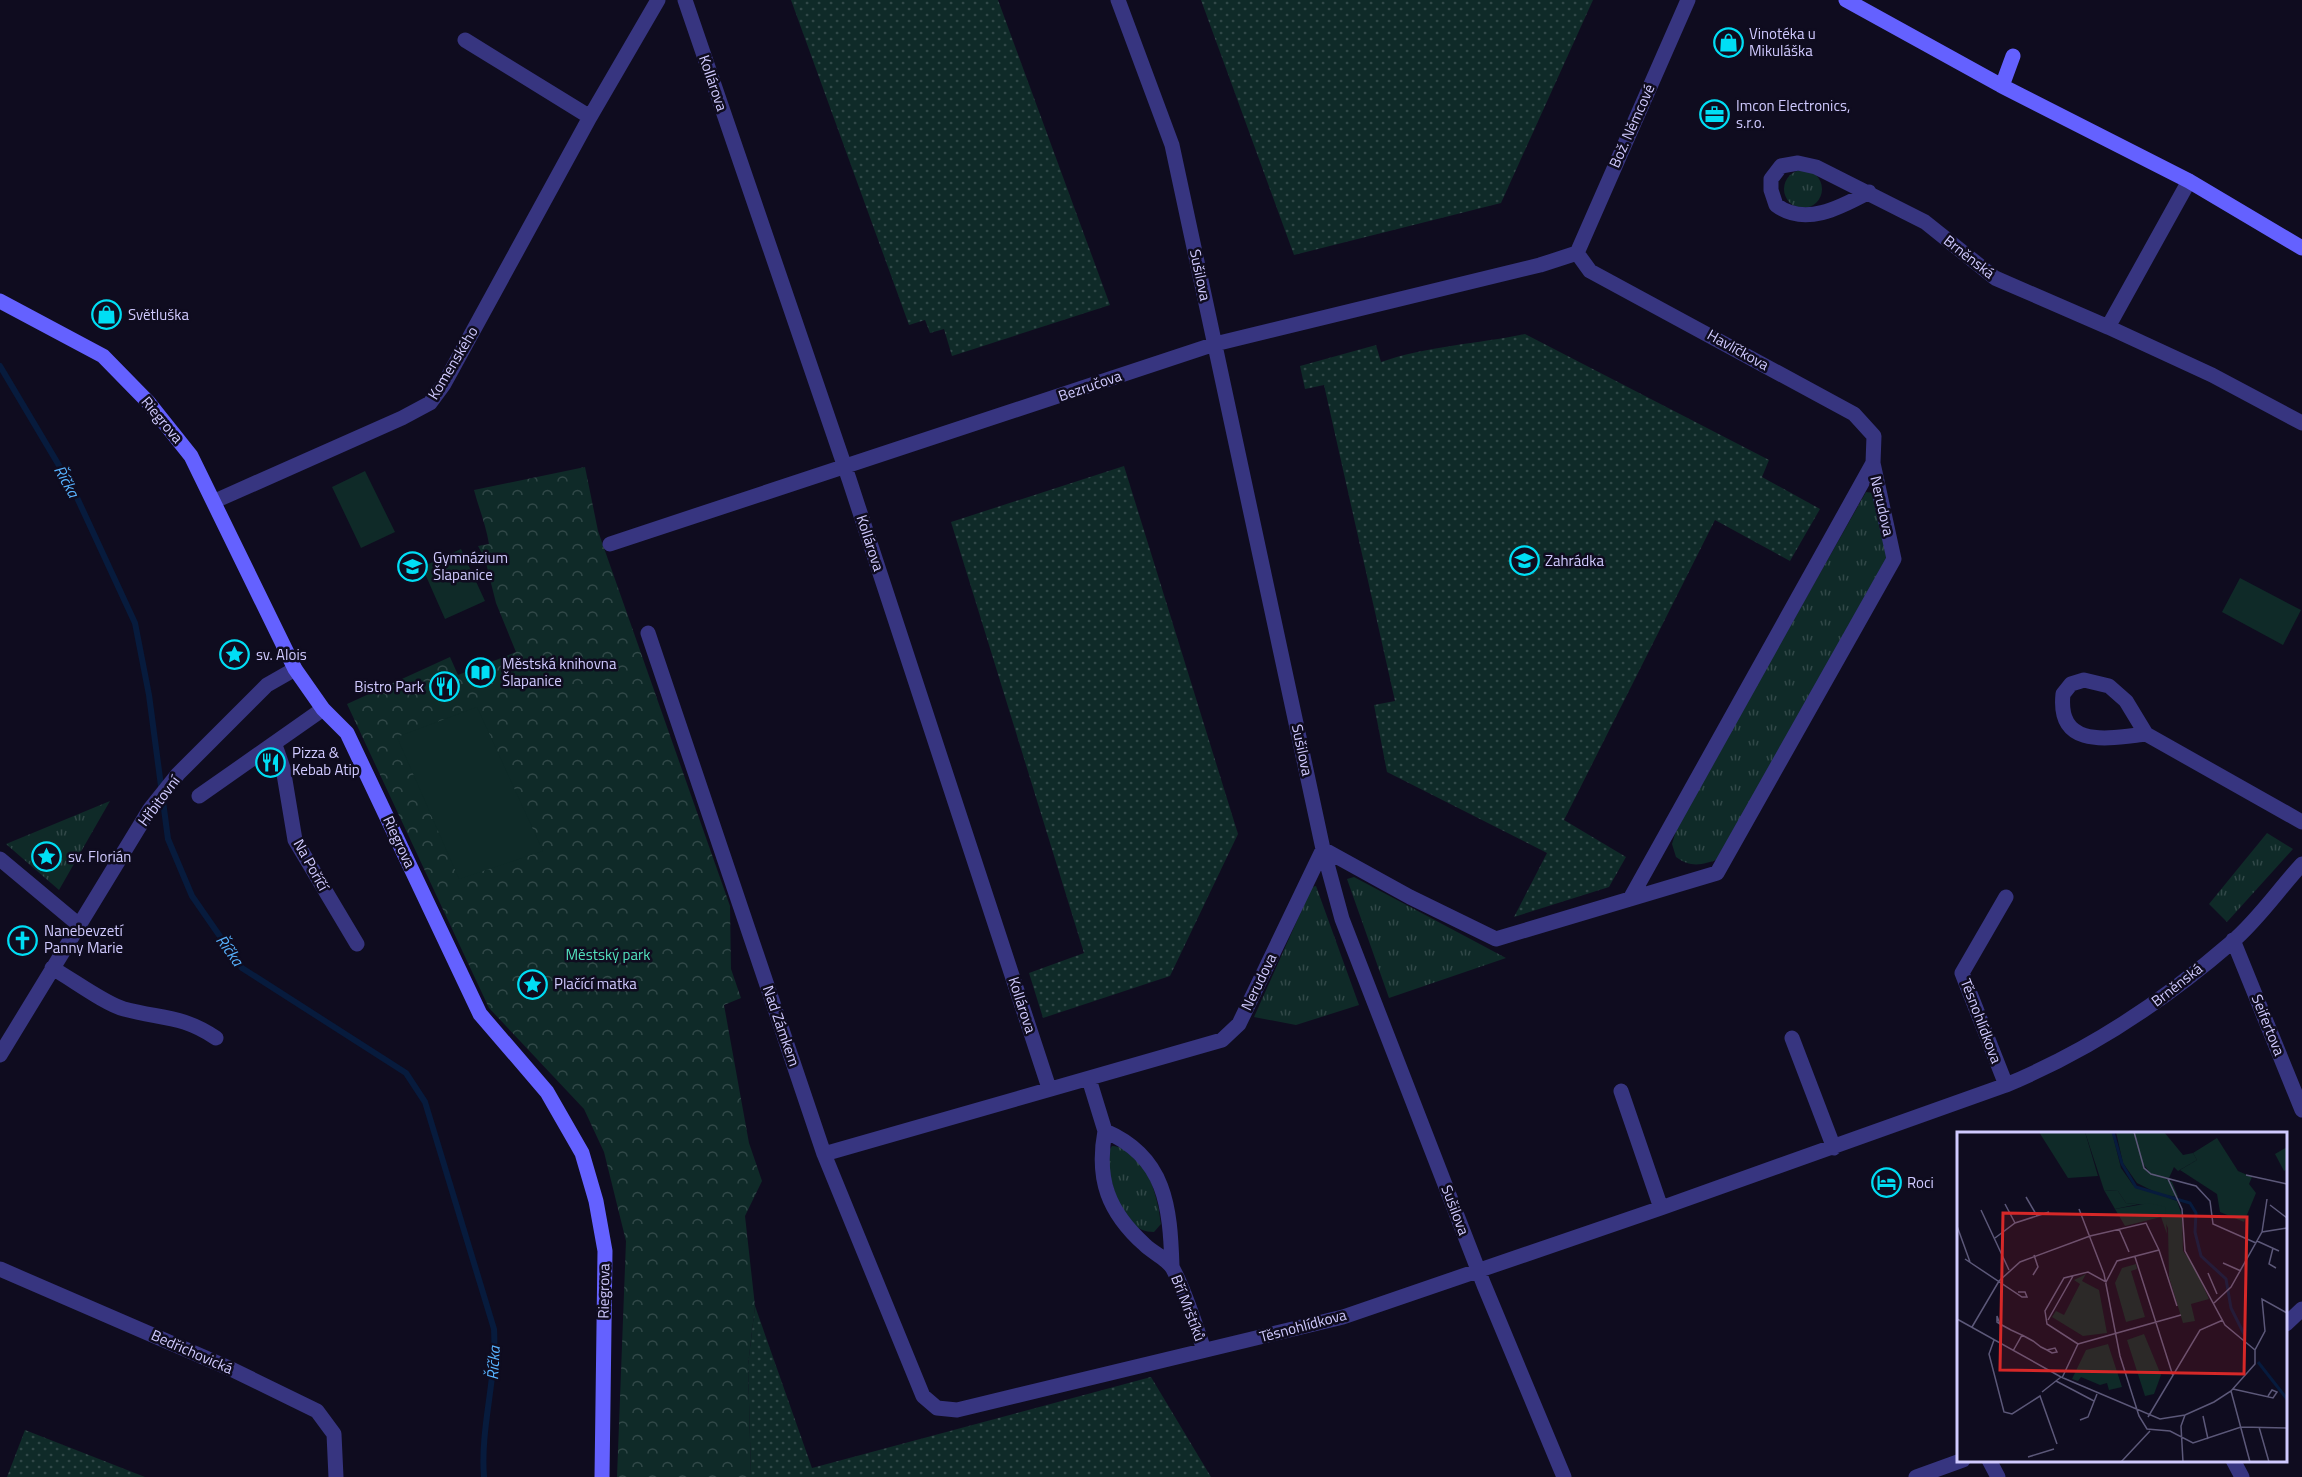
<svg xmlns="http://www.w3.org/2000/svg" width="2302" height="1477" viewBox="0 0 2302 1477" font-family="'Titillium Web',sans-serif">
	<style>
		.grass { fill: url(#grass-tufts) }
		.forest { fill: url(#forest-crowns) }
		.garden { fill: url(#garden-dots) }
		.pitch { fill: #0f2a28 }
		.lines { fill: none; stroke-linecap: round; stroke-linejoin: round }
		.stream { stroke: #071b3d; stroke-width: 6 }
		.street { stroke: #373580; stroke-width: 15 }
		.secondary { stroke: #6461ff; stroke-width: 15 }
		.labels { text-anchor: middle; stroke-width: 5; stroke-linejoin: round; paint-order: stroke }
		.poi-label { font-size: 15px; fill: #d0caff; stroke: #0f0c1f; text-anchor: start }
		.street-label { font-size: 15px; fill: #d0caff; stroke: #0f0c1f }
		.park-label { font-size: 15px; fill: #53e2be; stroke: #0f0c1f }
		.water-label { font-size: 16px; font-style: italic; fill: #58b3ff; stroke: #0f0c1f }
		.inset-river { fill: none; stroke: #071b3d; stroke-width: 3 }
		.inset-road { fill: none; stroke: #5c5879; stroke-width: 1.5 }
		.view { fill: #d62828; fill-opacity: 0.15; stroke: #d62828; stroke-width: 3 }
		.inset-edge { fill: none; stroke: #d0caff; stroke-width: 3 }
	</style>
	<defs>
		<pattern id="grass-tufts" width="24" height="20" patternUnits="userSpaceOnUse" patternTransform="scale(1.5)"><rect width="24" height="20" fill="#0f2a28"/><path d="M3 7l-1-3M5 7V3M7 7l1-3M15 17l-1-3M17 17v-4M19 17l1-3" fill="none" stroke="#314848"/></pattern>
		<pattern id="forest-crowns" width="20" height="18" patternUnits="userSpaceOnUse" patternTransform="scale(1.5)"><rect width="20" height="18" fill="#0f2a28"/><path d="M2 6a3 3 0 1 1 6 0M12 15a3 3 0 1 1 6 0" fill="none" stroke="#314848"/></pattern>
		<pattern id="garden-dots" width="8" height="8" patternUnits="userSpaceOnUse" patternTransform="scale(1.5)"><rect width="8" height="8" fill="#0f2a28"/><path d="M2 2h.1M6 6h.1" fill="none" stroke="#314848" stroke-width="1.8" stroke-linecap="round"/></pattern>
	</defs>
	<rect width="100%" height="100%" fill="#0f0c1f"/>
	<path class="grass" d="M1784 189a19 19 0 1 1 38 0a19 19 0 1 1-38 0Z
		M1866,492L1874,493L1887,551L1885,565L1719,859C1702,865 1691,868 1676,857L1672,844L1678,824Z
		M110,801L59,890L6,844Z
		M2267,833L2293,849L2227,922L2209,904Z
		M1354,877L1506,958L1389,998L1347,879Z
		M1316,886L1359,1005L1296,1025L1254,1017L1312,887Z
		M1112,1146C1146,1148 1158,1196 1161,1224L1154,1232C1119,1232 1112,1182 1106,1155Z"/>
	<path class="forest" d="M585,467L598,531L730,906L731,969L741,998L724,1005L749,1143L762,1181L745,1216L755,1306L748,1365L751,1477H617L626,1241L604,1152L584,1109L489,1008L347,704L450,657L458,675L516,652L496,603L485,559L478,546L489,544C486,525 479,509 474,490Z"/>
	<path class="garden" d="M791,0H998L1110,305L952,356L944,329L930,333L925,320L909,325Z
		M1201,0H1593L1501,203L1294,255Z
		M1525,334L1769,460L1762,477L1820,509L1790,561L1715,520L1564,820L1626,857L1609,887L1514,917L1547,853L1387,772L1374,705L1395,701L1324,385L1305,389L1300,366L1376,345L1381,362C1427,346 1477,344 1525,334Z
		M1124,466L1238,834L1170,976L1043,1018L1029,973L1084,953L951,522Z
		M755,1306L812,1468L1151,1377L1211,1477H751L748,1365Z
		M25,1430L145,1477H7Z"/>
	<path class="pitch" d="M365,471L395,532L361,548L332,487Z
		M461,549L485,601L445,619L422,567Z
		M2240,578L2301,610L2283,645L2222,612Z
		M477,707L543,851L459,879L397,737Z"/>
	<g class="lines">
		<path class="stream" d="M0,366L73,489L135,623L149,695L168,839L192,896L242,968L406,1073L425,1102L494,1329C497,1379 480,1427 484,1477"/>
		<path class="street" d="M685,0L849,479L1049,1088
			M1118,0L1172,145L1323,849L1342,919L1484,1285L1564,1477
			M465,40L590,117
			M2189,181L2108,327L2212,375L2302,423
			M1869,192C1841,207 1805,227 1776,205L1771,190V179L1781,166L1798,163L1816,167L1925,222L1995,278L2108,327
			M1577,253L1688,0
			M215,501L402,418L430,403L444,384L590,117L658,0
			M610,544L1215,344L1540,265L1577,253
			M648,633L824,1154L923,1396L937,1408L957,1410L1343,1317L1661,1208L2006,1085C2088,1051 2165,1000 2232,942C2258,920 2279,889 2302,864
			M2146,734C2110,738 2057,750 2063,694L2071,684L2084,680L2109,686L2126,701L2146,734L2302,822
			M275,745L283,768L295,840L357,944
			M199,796L323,709
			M0,859L79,925
			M1630,899L1873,463
			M2233,940L2302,1110
			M52,968C72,979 105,1004 124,1009C161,1019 182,1015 216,1038
			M1792,1038L1834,1148
			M0,1055L150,809L178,774L267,685L295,669
			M1089,1079L1105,1131
			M2006,1085L1962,973L2006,897
			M1621,1091L1661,1208
			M824,1154L1222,1040L1239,1024L1323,849L1410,897L1496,939L1717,873L1894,559L1873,463L1874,436L1854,414L1590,271L1577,253
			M1172,1266C1170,1207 1166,1157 1105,1131C1096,1179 1108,1212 1145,1245C1153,1253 1168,1259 1173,1269C1186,1293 1195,1324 1204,1350
			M0,1269L231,1369L317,1411L334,1434L336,1477
			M2286,1324L2302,1309
			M1989,1460L1998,1477
			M2233,1460L2242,1477
			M1916,1477L1963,1460"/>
		<path class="secondary" d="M1846,0L2002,86L2189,181L2302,248
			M2002,86L2013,56
			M0,301L103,356L148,402L191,456L295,669L323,709L347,733L480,1014L547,1092L582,1153L596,1201L605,1251L602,1477"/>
	</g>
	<defs>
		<symbol id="shop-ring" viewBox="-11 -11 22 22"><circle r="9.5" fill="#0f0c1f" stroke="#00def5" stroke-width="1.5"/><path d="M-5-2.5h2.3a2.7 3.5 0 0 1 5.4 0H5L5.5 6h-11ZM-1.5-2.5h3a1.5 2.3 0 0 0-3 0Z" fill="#00def5"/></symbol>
		<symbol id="office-ring" viewBox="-11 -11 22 22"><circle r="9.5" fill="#0f0c1f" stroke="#00def5" stroke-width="1.5"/><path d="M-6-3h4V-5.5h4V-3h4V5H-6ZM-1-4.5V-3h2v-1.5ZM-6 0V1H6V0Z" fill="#00def5"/></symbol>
		<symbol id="school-ring" viewBox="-11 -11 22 22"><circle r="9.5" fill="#0f0c1f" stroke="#00def5" stroke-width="1.5"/><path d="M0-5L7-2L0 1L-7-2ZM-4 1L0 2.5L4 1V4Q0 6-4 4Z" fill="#00def5"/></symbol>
		<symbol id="sight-ring" viewBox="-11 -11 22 22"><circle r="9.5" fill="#0f0c1f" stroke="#00def5" stroke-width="1.5"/><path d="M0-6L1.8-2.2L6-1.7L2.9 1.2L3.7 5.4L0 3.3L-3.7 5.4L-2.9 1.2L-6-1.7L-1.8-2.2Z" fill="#00def5"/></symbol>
		<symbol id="library-ring" viewBox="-11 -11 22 22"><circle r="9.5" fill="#0f0c1f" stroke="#00def5" stroke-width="1.5"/><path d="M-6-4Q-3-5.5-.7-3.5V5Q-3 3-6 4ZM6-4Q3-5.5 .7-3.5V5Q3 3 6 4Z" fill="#00def5"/></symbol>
		<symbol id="restaurant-ring" viewBox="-11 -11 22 22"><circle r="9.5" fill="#0f0c1f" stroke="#00def5" stroke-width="1.5"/><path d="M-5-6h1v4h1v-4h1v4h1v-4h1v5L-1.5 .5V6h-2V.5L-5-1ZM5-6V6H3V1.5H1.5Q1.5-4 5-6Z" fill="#00def5"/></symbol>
		<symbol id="church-ring" viewBox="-11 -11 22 22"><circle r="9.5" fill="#0f0c1f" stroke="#00def5" stroke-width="1.5"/><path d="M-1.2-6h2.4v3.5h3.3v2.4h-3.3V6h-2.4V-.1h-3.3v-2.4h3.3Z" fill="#00def5"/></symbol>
		<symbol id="hotel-ring" viewBox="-11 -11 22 22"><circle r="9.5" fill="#0f0c1f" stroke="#00def5" stroke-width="1.5"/><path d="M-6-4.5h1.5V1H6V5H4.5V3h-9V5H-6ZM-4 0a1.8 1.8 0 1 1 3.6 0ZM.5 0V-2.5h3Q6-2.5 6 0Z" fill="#00def5"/></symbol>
	</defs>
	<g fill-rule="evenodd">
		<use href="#shop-ring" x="1712" y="26" width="33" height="33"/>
		<use href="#office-ring" x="1698" y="98" width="33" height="33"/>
		<use href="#shop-ring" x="90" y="298" width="33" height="33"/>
		<use href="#school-ring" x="1508" y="544" width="33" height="33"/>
		<use href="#school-ring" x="396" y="550" width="33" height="33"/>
		<use href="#sight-ring" x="218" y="638" width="33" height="33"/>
		<use href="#library-ring" x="464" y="656" width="33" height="33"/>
		<use href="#restaurant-ring" x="428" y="670" width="33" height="33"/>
		<use href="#restaurant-ring" x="254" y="746" width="33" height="33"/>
		<use href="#sight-ring" x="30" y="840" width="33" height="33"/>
		<use href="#church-ring" x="6" y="924" width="33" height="33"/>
		<use href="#sight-ring" x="516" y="968" width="33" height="33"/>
		<use href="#hotel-ring" x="1870" y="1166" width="33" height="33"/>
	</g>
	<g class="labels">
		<g class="poi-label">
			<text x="1749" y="39">Vinotéka u<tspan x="1749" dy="17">Mikuláška</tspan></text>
			<text x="1736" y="111">Imcon Electronics,<tspan x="1736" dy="17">s.r.o.</tspan></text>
			<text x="128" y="320">Světluška</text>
			<text x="433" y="563">Gymnázium<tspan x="433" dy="17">Šlapanice</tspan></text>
			<text x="1545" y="566">Zahrádka</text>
			<text x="256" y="660">sv. Alois</text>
			<text x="502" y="669">Městská knihovna<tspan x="502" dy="17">Šlapanice</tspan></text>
			<text x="424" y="692" text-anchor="end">Bistro Park</text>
			<text x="292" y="758">Pizza &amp;<tspan x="292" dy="17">Kebab Atip</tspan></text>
			<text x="68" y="862">sv. Florián</text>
			<text x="44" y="936">Nanebevzetí<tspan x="44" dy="17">Panny Marie</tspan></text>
			<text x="554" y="989">Plačící matka</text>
			<text x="1907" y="1188">Roci</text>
		</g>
		<g class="street-label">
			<text transform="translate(713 83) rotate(71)" y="5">Kollárova</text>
			<text transform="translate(1632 126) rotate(-66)" y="5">Bož. Němcové</text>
			<text transform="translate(1969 257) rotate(38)" y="5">Brněnská</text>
			<text transform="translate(1200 275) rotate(78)" y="5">Sušilova</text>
			<text transform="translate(1738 350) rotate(29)" y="5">Havlíčkova</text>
			<text transform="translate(453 363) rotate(-59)" y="5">Komenského</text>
			<text transform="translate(1090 386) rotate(-19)" y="5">Bezručova</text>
			<text transform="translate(162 420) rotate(50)" y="5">Riegrova</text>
			<text transform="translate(1882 506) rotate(77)" y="5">Nerudova</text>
			<text transform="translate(870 543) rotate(72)" y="5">Kollárova</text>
			<text transform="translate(1302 750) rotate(78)" y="5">Sušilova</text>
			<text transform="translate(159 801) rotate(-53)" y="5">Hřbitovní</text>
			<text transform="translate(399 842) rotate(65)" y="5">Riegrova</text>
			<text transform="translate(311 865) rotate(61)" y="5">Na Poříčí</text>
			<text transform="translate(1259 982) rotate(-64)" y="5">Nerudova</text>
			<text transform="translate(2177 985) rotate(-38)" y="5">Brněnská</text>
			<text transform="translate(1022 1005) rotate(72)" y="5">Kollárova</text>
			<text transform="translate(1981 1021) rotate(69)" y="5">Těsnohlídkova</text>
			<text transform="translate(2268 1025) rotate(68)" y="5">Seifertova</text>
			<text transform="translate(781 1026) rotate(71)" y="5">Nad Zámkem</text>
			<text transform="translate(1455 1210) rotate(69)" y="5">Sušilova</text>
			<text transform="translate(604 1291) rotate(-89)" y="5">Riegrova</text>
			<text transform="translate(1188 1308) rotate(69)" y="5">Bří Mrštíků</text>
			<text transform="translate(1303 1326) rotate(-15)" y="5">Těsnohlídkova</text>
			<text transform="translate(192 1352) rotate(24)" y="5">Bedřichovická</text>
		</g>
		<g class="park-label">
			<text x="608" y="960">Městský park</text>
		</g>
		<g class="water-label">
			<text transform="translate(67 481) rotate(61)" y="6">Říčka</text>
			<text transform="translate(230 950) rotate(54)" y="6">Říčka</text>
			<text transform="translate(493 1363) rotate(-87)" y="6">Říčka</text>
		</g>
	</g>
	<g transform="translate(1957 1132)">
		<rect width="330" height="330" fill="#0f0c1f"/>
		<path d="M330,15V37L327,39L318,22ZM147,58L161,59L169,71L182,72L158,77Z" fill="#0f2a28"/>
		<path d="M128,0H155L164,36L176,53L220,69L225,83L226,119L237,134L252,167L234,172L238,189L226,191L212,145L211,96L200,74L169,71L161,59L147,58ZM177,0H207L226,23L236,21L240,28L221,39L217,35L212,46L194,42L183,28Z" fill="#0f2a28"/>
		<path d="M82,0H128L141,44L111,46ZM159,0H177L187,36L215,50L221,65L202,62L180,51L166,31ZM260,6L281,39L295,45L292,52L299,61L287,90L263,80L260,62L223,38L240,28L236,21ZM193,71L208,75L210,102L204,85L168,94L158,77ZM179,132L180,137L174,139L188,185L169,190L158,151L165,136ZM129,142L125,149L142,158L150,201L126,204L95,185L99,179L107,183L123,152L117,148ZM187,202L204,243L197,262L188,264L170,208ZM151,212L165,255L152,258L150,251L143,253L124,245L121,249L115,247L129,218Z" fill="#0f2a28"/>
		<path class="inset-river" d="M156,0L165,32L179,55L233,71L239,81L238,100L244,124L269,147L274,176L288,204M301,230L330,267"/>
		<path class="inset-road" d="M177,0L187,36L194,42L239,54L253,69L256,92L299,111M289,43L330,52M211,47L225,77L228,119L268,193L298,218M69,65L80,84M48,72L58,91M313,73L330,86M122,77L147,142L163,224L182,284L190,297L213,299L236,311L284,295L330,296M24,78L52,138M0,94L13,130M162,97L172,120L166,106M305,100L310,67M38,106L58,91L92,80M300,109L322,119M316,116L312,132L319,136M178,125L216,244M8,127L65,165H70L68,160H61M266,131L284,139M251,141L260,162M76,143L81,135L77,123M257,171L274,155L305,100L330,96M0,187L104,245L203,287L228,283L257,270L274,259L298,232V218L308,199L305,167L330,181M91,188L116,144M43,192L40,184V190L43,192L54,198L65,203L56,219M15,195L42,149L63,130L133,104L189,91L202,118L220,174M65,203L76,209L84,215L90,218L95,221L100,220L98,216L90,218M37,208L32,222L47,280L55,282L83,264L100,312M121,212L90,192L88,179L107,146L131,140L149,150L160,129L202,118M121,212L224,183M105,246L121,212M99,249L137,269M276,257L316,266L320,260L315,258L311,264M274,259L293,330M85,260L104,245M246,284L251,307M191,285L243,198L266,188M123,288L131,285L140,262M302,295L312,330M71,325L97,317M164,330L193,299M226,330L224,294L228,283M229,330H252"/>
		<path class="view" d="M46,81L290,85L287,242L43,238Z"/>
		<rect width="330" height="330" class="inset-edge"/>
	</g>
</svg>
